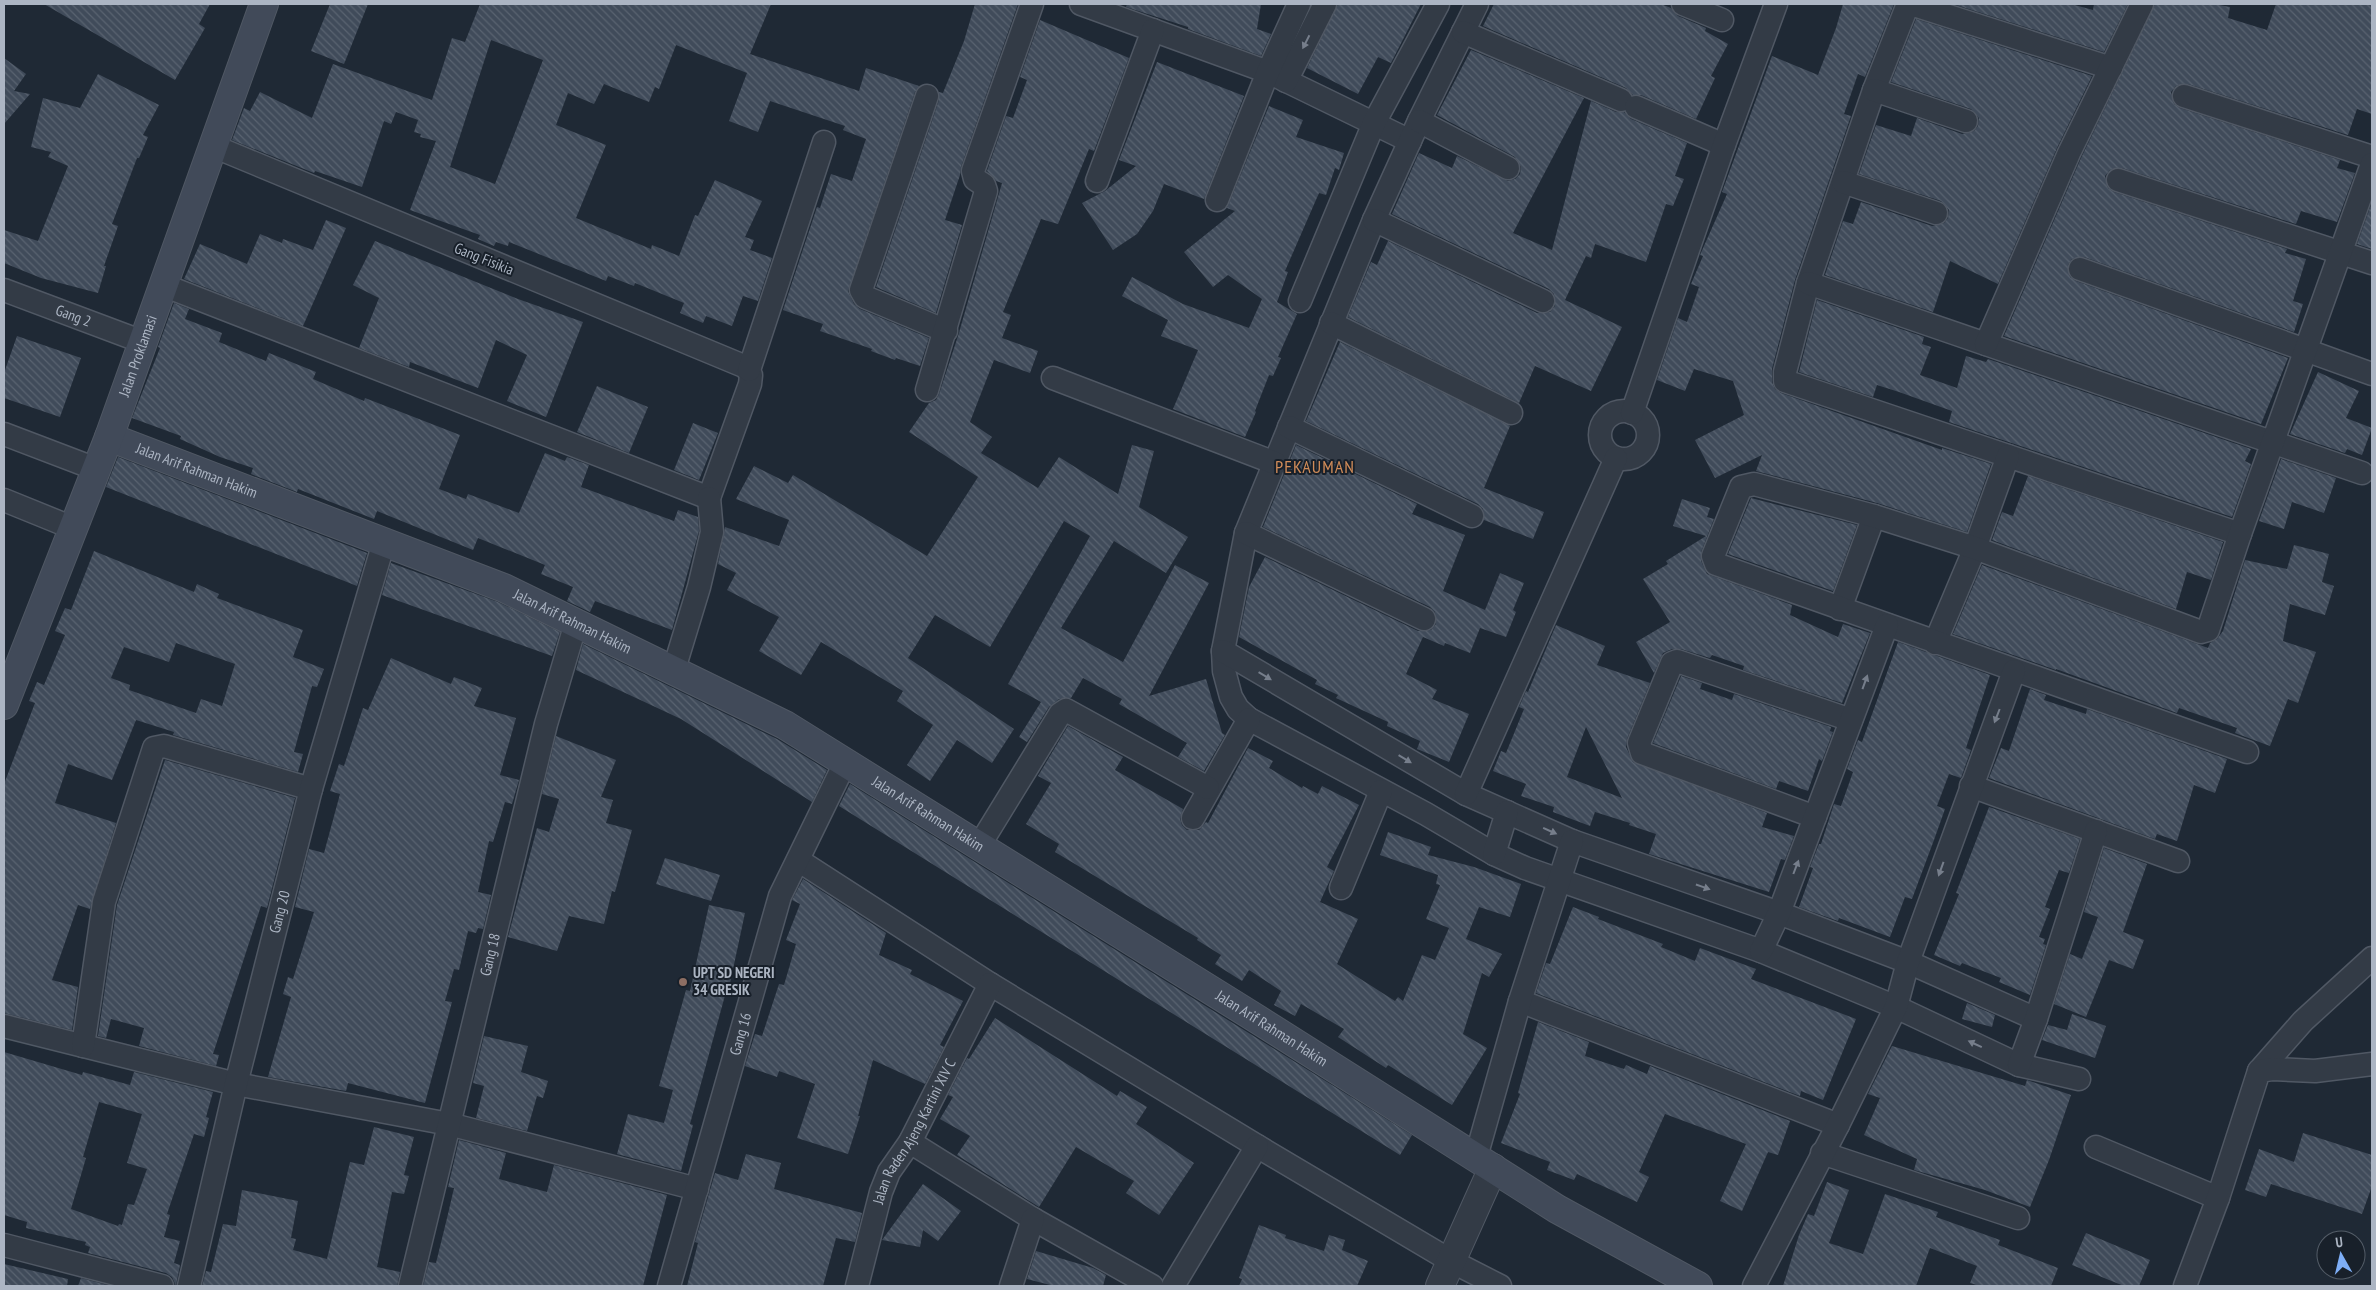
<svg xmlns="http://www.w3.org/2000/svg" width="2376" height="1290" viewBox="0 0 2376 1290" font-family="'PT Sans Narrow',sans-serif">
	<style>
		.building { fill: url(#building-back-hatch); fill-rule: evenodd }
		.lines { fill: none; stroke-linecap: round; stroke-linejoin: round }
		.minor-casing { stroke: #505864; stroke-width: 25 }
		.tertiary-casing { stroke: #505864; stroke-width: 30 }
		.secondary-casing { stroke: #505864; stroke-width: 30 }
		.minor { stroke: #333b46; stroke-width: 22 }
		.tertiary { stroke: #333b46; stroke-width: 28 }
		.secondary { stroke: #414a59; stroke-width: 28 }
		.oneway { fill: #767e8b }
		.education-dot { fill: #8d6e63; stroke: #18202a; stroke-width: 2 }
		.labels { text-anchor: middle; stroke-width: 4; stroke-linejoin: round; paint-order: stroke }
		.street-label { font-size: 15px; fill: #acb5c3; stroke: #18202a }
		.poi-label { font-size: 15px; font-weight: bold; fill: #acb5c3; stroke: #18202a; text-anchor: start }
		.quarter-label { font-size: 18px; letter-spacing: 1px; fill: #d18c59; stroke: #18202a }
	</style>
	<defs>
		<pattern id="building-back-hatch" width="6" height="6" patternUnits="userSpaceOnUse" patternTransform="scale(1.25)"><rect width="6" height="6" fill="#404b5a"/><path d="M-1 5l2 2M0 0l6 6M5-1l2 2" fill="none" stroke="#596370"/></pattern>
	</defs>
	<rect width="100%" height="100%" fill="#1f2935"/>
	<path class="building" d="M44,4H210L199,24L205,28L175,80Z
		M330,4H368L344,64L311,51Z
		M480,4H771L750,54L859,91L866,68L919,86L915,92L848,291L854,304L860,309L929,338L920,366L896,358L895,360L871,351L872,349L820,331L823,324L783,310L817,207L820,208L831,174L852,181L866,139L843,130L845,126L770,101L758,132L729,121L747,73L676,45L659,89L655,87L649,102L604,84L594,104L568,93L556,125L606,145L576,218L651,249L652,245L679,256L695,215L698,216L715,180L762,201L745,237L754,240L750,250L772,258L758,301L743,296L732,326L706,316L703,323L680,313L684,303L635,283L634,286L608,276L606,281L509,242L508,246L496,242L494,246L478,239L480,235L410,210L436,141L420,137L421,134L414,132L418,120L396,112L391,124L384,121L362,187L315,171L314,173L232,140L244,108L250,111L260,92L312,118L333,64L432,100L452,38L465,42ZM491,40L543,60L495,184L450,167Z
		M975,4H1018L961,167L960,175L945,220L962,225L936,313L876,287L939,100V92L943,93L964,41Z
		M1127,4H1261L1257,29L1271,34L1261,56L1188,29V27L1126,7Z
		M1338,4H1421L1391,63L1378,57L1358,94L1307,68Z
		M1494,4H1661L1671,8L1678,16L1706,28L1705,31L1728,44L1711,76L1715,78L1696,119L1641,95H1633L1626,88L1483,26Z
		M1843,4H1894L1865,77L1858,74L1844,114L1851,116L1795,280L1772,369V382L1775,389L1781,393L1942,450V448L1991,464L1967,532L1877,503L1756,471L1762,455L1715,478L1695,440L1744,415L1733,381L1694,369L1685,391L1657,380L1678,318L1687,322L1699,287L1691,284L1703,256L1700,255L1727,194L1722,192L1772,56L1818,75L1836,28Z
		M1953,4H2071L2093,10L2094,4H2128L2104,52Z
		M2155,4H2214L2230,7L2228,18L2267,30L2276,4H2372V114L2357,109L2348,135L2188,84L2176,86L2171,92L2174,104L2180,108L2340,160L2337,168L2355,173L2337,222L2301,211L2296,224L2122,168L2110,170L2105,176L2108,188L2114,192L2287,249L2285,253L2306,259L2293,301L2303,304L2294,332L2084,257L2072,259L2068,265L2070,277L2076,281L2288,358L2261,424L2004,336L2081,158Z
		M1916,19L2092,76L2057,148L1998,284L1950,261L1933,312L1825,275L1843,221L1853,224L1861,202L1932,226L1944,223L1948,218L1949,210L1941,201L1859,174L1876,125L1911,136L1917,118L1962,134L1974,131L1978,126L1979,118L1971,109L1891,82Z
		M1040,20L1129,58L1094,151L1089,149L1058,224L1041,219L1003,312L1011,315L1002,338L1038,351L1030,373L994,360L970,422L992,437L981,453L1038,488L1059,457L1118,494L1132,445L1154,451L1139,507L1188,537L1166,573L1114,541L1061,628L1123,662L1175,565L1209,583L1149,696L1206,679L1222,733L1225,735L1204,771L1178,757L1187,743L1119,704L1122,699L1083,678L1071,698L1059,699L1049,707L1027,742L1019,737L1041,702L1008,684L1090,536L1064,521L990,647L935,615L908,658L1014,729L992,763L957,740L930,781L907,765L933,725L897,701L903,691L821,642L801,675L759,651L779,617L727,590L736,573L718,564L725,527L779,546L789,520L736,499L754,466L788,483L793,475L927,556L978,477L909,432L929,403L936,400L939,394L958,336L1002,183L996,181L987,171L1006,116L1013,118L1027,80L1020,77Z
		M1471,50L1584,98L1513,233L1552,250L1591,101L1616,112H1624L1631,119L1687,143L1675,176L1684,179L1673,206L1666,204L1646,262L1595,244L1591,258L1586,256L1565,300L1622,327L1591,391L1535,366L1519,403L1348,317L1371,262L1377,265L1388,241L1537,313L1550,312L1555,306L1554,294L1549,289L1392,214L1419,153L1452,168L1457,156L1508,181L1515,179L1520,174L1521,167L1515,157L1437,115Z
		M4,58L26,74L14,91L30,94L4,124Z
		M1157,62L1244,96L1204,199L1164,184L1153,211L1137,234L1113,250L1082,203L1105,191L1136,166L1119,160Z
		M98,74L159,105L143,135L148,137L139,158H137L112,224L118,226L104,266H106L98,293L41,278L4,263V230L38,241L68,166L48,157L51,152L31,147L43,98L80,108Z
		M1269,106L1303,120L1296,137L1344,153L1339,170L1335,168L1326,195L1319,193L1285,271L1288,272L1277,302L1297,314L1278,357L1281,358L1273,376L1269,375L1255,411L1256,412L1245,437L1173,409L1198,350L1161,336L1168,320L1122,296L1132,277L1183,304L1249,328L1262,299L1228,275L1213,287L1184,252L1235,211L1227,208Z
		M2372,202V249L2357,244Z
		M326,220L346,228L303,326L184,279L200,244L247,264L260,234L282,243L283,239L313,250Z
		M375,241L518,299L583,322L546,417L507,401L527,355L496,340L478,388L410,362L409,367L359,348L379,298L353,285Z
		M1817,300L1924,337L1922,344L1931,347L1920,375L1957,388L1966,356L1986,362L1988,359L2251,449L2245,461L2251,464L2232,517L1949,422L1952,411L1899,392L1877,385L1873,397L1799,372Z
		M174,303L189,309L185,319L222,333L219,342L266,361L269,353L316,372L313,379L364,401L365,398L460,435L439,489L466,499L468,494L519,513L545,453L565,461L567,457L589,465L581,487L674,521L678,510L698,517L699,531L672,630L595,601L590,612L567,601L573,587L541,574L545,565L478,538L473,550L377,511L374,519L298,489L297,492L251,474L253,468L220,457L180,439L181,436L132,418L160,348L158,347Z
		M17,336L81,358L60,417L4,398V373Z
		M1340,342L1510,426L1484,488L1544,512L1533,539L1484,520L1483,509L1478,504L1306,421Z
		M2318,372L2359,391L2346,418L2372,428L2362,455L2347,449L2345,453L2290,434Z
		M597,386L648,407L629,453L577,432Z
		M693,423L718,433L699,480L674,470Z
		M1296,445L1417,504L1412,514L1465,535L1443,591L1485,610L1500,573L1524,583L1513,610L1516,612L1506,637L1480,628L1470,653L1445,643L1444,646L1423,637L1406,674L1437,690L1432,699L1469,714L1449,762L1417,749L1420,741L1387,726L1388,722L1336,698L1338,695L1315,684L1317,680L1239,637L1249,587L1265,557L1418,631L1431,630L1436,624L1435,612L1430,607L1263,527Z
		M118,457L367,553L357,586L106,487Z
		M2281,459L2336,478L2324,513L2292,502L2284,529L2259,521Z
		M2028,476L2223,542L2211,580L2187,572L2176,609L1992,540L2002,512L2013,516Z
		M1751,498L1857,525L1833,591L1728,554Z
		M1682,499L1710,508L1707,517L1714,519L1701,552V561L1707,574L1792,605L1790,615L1838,637L1843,624L1870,633L1842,703L1743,670L1744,666L1712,655L1710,658L1681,649H1672L1663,653L1654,673L1636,642L1670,622L1643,579L1668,564L1666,561L1706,536L1673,526Z
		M2294,545L2329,554L2322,582L2334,586L2325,615L2290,604L2283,641L2316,652L2298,703L2288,699L2270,746L2235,733L2237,728L2179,708L2177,713L2056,669V670L1953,634L1982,565L2208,648L2210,643L2217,639L2223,631L2245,560L2287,569Z
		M94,551L194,592L197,584L219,594L217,598L303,630L293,657L324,669L317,687L312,686L294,752L303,754L298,772L173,735L174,732L136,720L112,780L68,764L55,803L116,823L90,909L78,905L52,980L78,987L72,1030L4,1013V784L35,703L29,701L37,682L44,685L65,635L55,631L65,608L71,610ZM176,643L235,664L222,706L201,699L196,713L129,690L130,685L111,678L124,647L169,662Z
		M391,563L498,602L560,632L552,656L382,595Z
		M1556,625L1605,646L1597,665L1650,683L1627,739L1626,747L1633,762L1767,813L1762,827L1794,836L1785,860L1781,859L1769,892L1649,854L1656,834L1629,825L1630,823L1595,812L1590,826L1553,812L1554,807L1521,796L1526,784L1493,771L1501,751L1506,753L1524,709L1519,707L1526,691L1528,692ZM1586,727L1622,798L1567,777Z
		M1898,642L1990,675L1966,748L1971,750L1961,778L1949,774L1937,806L1945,809L1934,840L1912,899L1905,897L1890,937L1839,918L1838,921L1799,907L1813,868L1810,867L1819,844H1821L1834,804L1841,806L1853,772L1847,769L1858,740L1862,742Z
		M583,644L777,739L827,770L812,802L681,719L576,670Z
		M391,658L451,684L454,677L482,688L474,706L516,718L500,775L519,780L512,804L505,802L493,842L489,841L478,892L491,895L483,929L478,928L476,933L468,931L459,970L454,969L445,1001L452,1002L425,1103L348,1083L346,1091L268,1077L291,997L283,994L288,977L293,979L314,912L295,907L309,849L324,853L340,794L330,791L339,764L344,766L363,708L368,710Z
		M1681,676L1702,683L1700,689L1732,700L1734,694L1831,727L1830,731L1833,732L1822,761L1819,759L1808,791L1779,781L1776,789L1653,743Z
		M2030,689L2046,695L2044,700L2086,714L2087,709L2227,759L2215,793L2194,785L2177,841L2157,834L2155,839L1989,778L2001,748L2009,751Z
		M1068,726L1123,757L1115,770L1183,809L1180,819L1182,825L1187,830H1199L1206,822L1208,823L1248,748L1273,761L1269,768L1302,788L1303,786L1318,794L1322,786L1359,805L1327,867L1334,871L1320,902L1358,919L1337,964L1395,1001L1398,997L1403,1001L1422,955L1435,960L1449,928L1426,919L1440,885L1436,884L1438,875L1380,855L1388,832L1431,847L1428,855L1474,867L1521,884L1510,917L1479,907L1466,939L1502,954L1489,977L1482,973L1463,1034L1487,1048L1452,1105L1388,1065L1386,1068L1338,1037L1344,1029L1301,1004L1295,1016L1274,1005L1281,991L1249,970L1242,981L1215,964L1221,955L1197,940L1198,938L1055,852L1059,844L1026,824L1051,783L1038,776Z
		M556,736L616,760L601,797L613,800L606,823L632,830L615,892L612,891L604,924L569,916L557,951L508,937L537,828L549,832L559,799L542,794Z
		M165,760L295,798L267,908L261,906L213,1054L219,1055L216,1066L139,1046L144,1028L111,1019L106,1038L98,1036L117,905Z
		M850,784L1412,1135L1400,1155L839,806Z
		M1989,807L2080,839L2069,873L2059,870L2045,907L2050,909L2039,937L2045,939L2043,944L2046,945L2030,995L1999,982L2001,978L1962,963L1960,966L1934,955L1959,894L1956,893Z
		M2104,848L2147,864L2123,932L2144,940L2133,969L2109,960L2086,1017L2054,1004L2070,954L2082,959L2098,917L2084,912Z
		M665,858L720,875L711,901L656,884Z
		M803,879L886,933L879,955L912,970L910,974L963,1001L940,1045L944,1047L925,1084L873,1060L858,1116H860L848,1154L797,1138L815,1084L779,1071L777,1077L745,1066L755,1034L762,1036L779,984L784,985L796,944L786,940L800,904L792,900Z
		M709,905L745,913L729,988H727L690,1124L693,1125L681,1171L617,1154L628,1114L664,1123L673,1090L659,1086L686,990L690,991Z
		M1573,907L1599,917L1598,919L1663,944L1661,947L1695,961L1700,948L1756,969L1751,979L1856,1019L1823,1100L1801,1091L1800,1096L1536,993L1546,963L1550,964Z
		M1967,1003L1995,1015L1992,1027L1962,1019Z
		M2072,1014L2106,1026L2095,1058L2042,1040L2048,1025L2067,1030Z
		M995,1018L1117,1096L1120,1091L1147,1107L1136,1124L1194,1163L1159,1215L1126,1193L1134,1181L1076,1147L1039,1207L957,1155L970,1136L940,1119L953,1097L948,1095L967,1058L969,1059Z
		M1538,1022L1589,1042L1585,1056L1624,1069L1626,1065L1647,1074L1650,1066L1790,1121L1778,1155L1768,1152L1742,1211L1720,1201L1746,1144L1665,1114L1639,1172L1649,1177L1637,1202L1577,1174L1574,1180L1547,1170L1550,1162L1501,1143L1520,1094L1518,1093Z
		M484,1036L528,1046L521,1072L548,1081L543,1098L537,1096L527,1131L476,1118L484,1086L473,1083Z
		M1892,1046L2025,1086L2027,1080L2071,1095L2049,1160L2030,1207L1985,1190L1914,1170L1917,1159L1864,1135L1880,1098L1868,1094Z
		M4,1052L82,1075L83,1072L130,1085L134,1072L213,1092L206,1117L209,1118L204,1137L194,1134L167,1214L170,1215L164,1237L180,1241L174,1263L180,1265L176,1286L172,1277L166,1273L88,1253L90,1247L85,1245L86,1242L26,1228L27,1222L4,1215ZM99,1102L142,1114L127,1163L147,1169L134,1205L128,1204L122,1225L119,1224L118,1226L71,1209L86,1158L83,1157Z
		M374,1127L414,1137L404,1175L409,1176L404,1194L392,1192L377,1267L400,1272L397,1286H202L206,1271L211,1272L223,1224L236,1226L242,1190L298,1201L291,1238L296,1239L293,1250L327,1259L350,1162L364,1165Z
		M2303,1133L2372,1155V1186L2362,1214L2271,1184L2266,1197L2245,1190L2259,1149L2294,1162Z
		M459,1140L506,1153L499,1179L547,1192L554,1165L667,1195L643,1286H423L429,1262L436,1263L448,1214L454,1188L448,1187Z
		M746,1154L781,1163L774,1189L862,1213L855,1242L836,1238L823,1286H687L698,1243L695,1242L715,1173L738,1180Z
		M1827,1182L1849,1190L1829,1243L1863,1254L1885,1194L1938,1212L1936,1217L2000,1240L1998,1245L2058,1268L2051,1286H1980L1970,1283L1977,1266L1930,1248L1916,1286H1783L1799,1235L1808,1214L1814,1216Z
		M923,1184L961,1211L938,1241L923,1230L920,1247L882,1240Z
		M1259,1225L1286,1235L1285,1238L1324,1251L1329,1235L1345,1240L1342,1250L1368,1261L1357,1286H1239L1242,1279L1239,1278Z
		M2086,1233L2150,1260L2139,1286H2124L2072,1265Z
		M1036,1251L1093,1268L1106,1275L1103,1286H1054L1027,1279Z
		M4,1264L68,1279L67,1286H4Z
		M81,1278L111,1286H78Z"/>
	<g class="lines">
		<defs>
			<g id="minor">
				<path d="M1081,4L1268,72L1410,141"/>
				<path d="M1477,4L1419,121L1374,220L1246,533L1223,651L1224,671L1231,697L1238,709L1249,719L1426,814L1494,854L1525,868L1761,951L1896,1007L2019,1065L2079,1079"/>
				<path d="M1683,4L1722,20"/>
				<path d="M1463,32L1621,100"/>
				<path d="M2111,68L1914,5L1906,9L1874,90L1808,283L1785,372V381L2240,534"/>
				<path d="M1286,81L1325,4"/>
				<path d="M1874,90L1966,121"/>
				<path d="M927,96L861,290L865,297L946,331"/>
				<path d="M2184,96L2372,157"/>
				<path d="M1636,107L1724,145"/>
				<path d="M1419,121L1508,168"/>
				<path d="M2118,180L2372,263"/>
				<path d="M1097,181L1153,30"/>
				<path d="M1843,182L1936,213"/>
				<path d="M1217,200L1268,72L1299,4"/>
				<path d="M1374,220L1543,301"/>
				<path d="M2080,269L2372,374"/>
				<path d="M1808,283L2362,473"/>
				<path d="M163,285L709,498L750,384L751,375L746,367L213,146"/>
				<path id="s1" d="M4,290L143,342"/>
				<path d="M1300,301L1374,123L1438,4"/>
				<path d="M1331,323L1511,413"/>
				<path d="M1986,344L2069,153L2142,4"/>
				<path d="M749,370L824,142"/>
				<path d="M1053,378L1275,463"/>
				<path d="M927,390L986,191L984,185L975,179L973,171L1032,4"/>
				<circle cx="1624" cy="435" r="24"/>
				<path d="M1632,413L1724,145L1776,4"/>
				<path d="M1289,427L1472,516"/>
				<path d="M4,434L96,469"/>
				<path d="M4,500L73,528"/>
				<path d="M1246,533L1424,619"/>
				<path d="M1840,609L1874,516"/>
				<path d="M1935,643L1975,548L2008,456"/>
				<path d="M1223,651L1466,794L1572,841L1779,913L1908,962L2036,1019"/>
				<path d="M674,669L699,587L712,532L709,498"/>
				<path d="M2247,752L1716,564L1713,556L1741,487L1754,484L1874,516L1975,548L2201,632L2208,630L2240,534L2372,164"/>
				<path d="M1971,786L2178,861"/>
				<path d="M1466,794L1616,458"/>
				<path d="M1815,817L1642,753L1639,743L1672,663L1677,661L1851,720"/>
				<path d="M1193,818L1249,719"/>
				<path d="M979,846L1060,714L1066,710L1208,788"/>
				<path d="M1494,854L1507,812"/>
				<path d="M798,860L990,984L1257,1146L1451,1261L1500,1286"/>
				<path d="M1341,888L1381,791"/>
				<path d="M1761,951L1779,913L1887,625"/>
				<path d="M1520,1001L1838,1125"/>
				<path d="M4,1026L236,1084L449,1124L697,1189"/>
				<path d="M83,1046L104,902L154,748L164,746L311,789"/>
				<path d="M2019,1065L2036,1019L2096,831"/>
				<path d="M2259,1071L2303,1021L2372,958"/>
				<path d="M910,1142L1033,1219L1152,1286"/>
				<path d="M2096,1147L2218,1198"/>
				<path d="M1822,1153L2018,1218"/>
				<path d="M1476,1157L1520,1001L1572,841"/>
				<path d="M4,1245L162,1286"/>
				<path id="s2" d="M189,1286L236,1084L311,789L384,542"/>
				<path id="s3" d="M410,1286L546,724L576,623"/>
				<path id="s4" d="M669,1286L780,896L845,763"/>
				<path id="s5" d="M857,1286L881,1192L889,1172L910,1142L990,984"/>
				<path d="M1011,1286L1033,1219"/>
				<path d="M1173,1286L1257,1146"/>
				<path d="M1754,1286L1838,1125L1896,1007L1908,962L2014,671"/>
				<path d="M2185,1286L2218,1198L2259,1071L2273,1069L2315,1071L2372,1064"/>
			</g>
			<path id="tertiary" d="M1440,1286L1493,1168"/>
			<g id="secondary">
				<path id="s6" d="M109,437L504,588L785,725L1257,1019L1557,1209L1698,1286"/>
				<path id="s7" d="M4,705L109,437L264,4"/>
			</g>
		</defs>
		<use href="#minor" class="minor-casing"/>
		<use href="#tertiary" class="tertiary-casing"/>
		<use href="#secondary" class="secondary-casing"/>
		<use href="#minor" class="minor"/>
		<use href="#tertiary" class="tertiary"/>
		<use href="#secondary" class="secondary"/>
	</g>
	<defs><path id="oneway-solid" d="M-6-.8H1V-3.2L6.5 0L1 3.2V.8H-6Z" transform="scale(1.25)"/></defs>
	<g class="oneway">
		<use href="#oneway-solid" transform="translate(1306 42) rotate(117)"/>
		<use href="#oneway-solid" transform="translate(1265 676) rotate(31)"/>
		<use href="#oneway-solid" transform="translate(1865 682) rotate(-70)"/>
		<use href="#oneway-solid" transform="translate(1997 716) rotate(111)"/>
		<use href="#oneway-solid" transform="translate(1405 759) rotate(31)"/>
		<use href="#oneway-solid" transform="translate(1550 831) rotate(24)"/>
		<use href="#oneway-solid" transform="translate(1796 867) rotate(-69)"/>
		<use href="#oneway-solid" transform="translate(1941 869) rotate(110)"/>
		<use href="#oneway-solid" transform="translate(1703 887) rotate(19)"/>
		<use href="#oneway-solid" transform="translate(1975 1044) rotate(-155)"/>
	</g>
	<circle class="education-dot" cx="683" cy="982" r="5"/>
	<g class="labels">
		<g class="street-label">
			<text transform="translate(484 259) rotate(22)" y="5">Gang Fisikia</text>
			<text dy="5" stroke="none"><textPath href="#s1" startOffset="74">Gang 2</textPath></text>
			<text dy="5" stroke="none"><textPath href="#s7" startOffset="374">Jalan Proklamasi</textPath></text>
			<text dy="5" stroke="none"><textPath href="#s6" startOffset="94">Jalan Arif Rahman Hakim</textPath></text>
			<text dy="5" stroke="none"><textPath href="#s6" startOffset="499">Jalan Arif Rahman Hakim</textPath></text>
			<text dy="5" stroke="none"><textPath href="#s6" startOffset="904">Jalan Arif Rahman Hakim</textPath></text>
			<text dy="5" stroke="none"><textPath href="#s2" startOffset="385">Gang 20</textPath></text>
			<text dy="5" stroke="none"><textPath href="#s3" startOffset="341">Gang 18</textPath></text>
			<text dy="5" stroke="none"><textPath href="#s6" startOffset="1309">Jalan Arif Rahman Hakim</textPath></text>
			<text dy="5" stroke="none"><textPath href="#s4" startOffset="262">Gang 16</textPath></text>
			<text dy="5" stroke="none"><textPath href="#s5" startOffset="166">Jalan Raden Ajeng Kartini XIV C</textPath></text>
		</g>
		<g class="poi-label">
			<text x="693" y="978">UPT SD NEGERI<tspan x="693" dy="17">34 GRESIK</tspan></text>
		</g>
		<g class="quarter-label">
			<text x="1315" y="473">PEKAUMAN</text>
		</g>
	</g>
	<rect width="2376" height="1290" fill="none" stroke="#acb5c3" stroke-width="10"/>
	<g transform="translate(2341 1255) rotate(352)"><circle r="24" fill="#18202a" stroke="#535c67"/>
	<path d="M0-4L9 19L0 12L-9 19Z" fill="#7eaef6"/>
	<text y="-8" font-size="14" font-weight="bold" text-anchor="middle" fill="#acb5c3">U</text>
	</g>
</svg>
